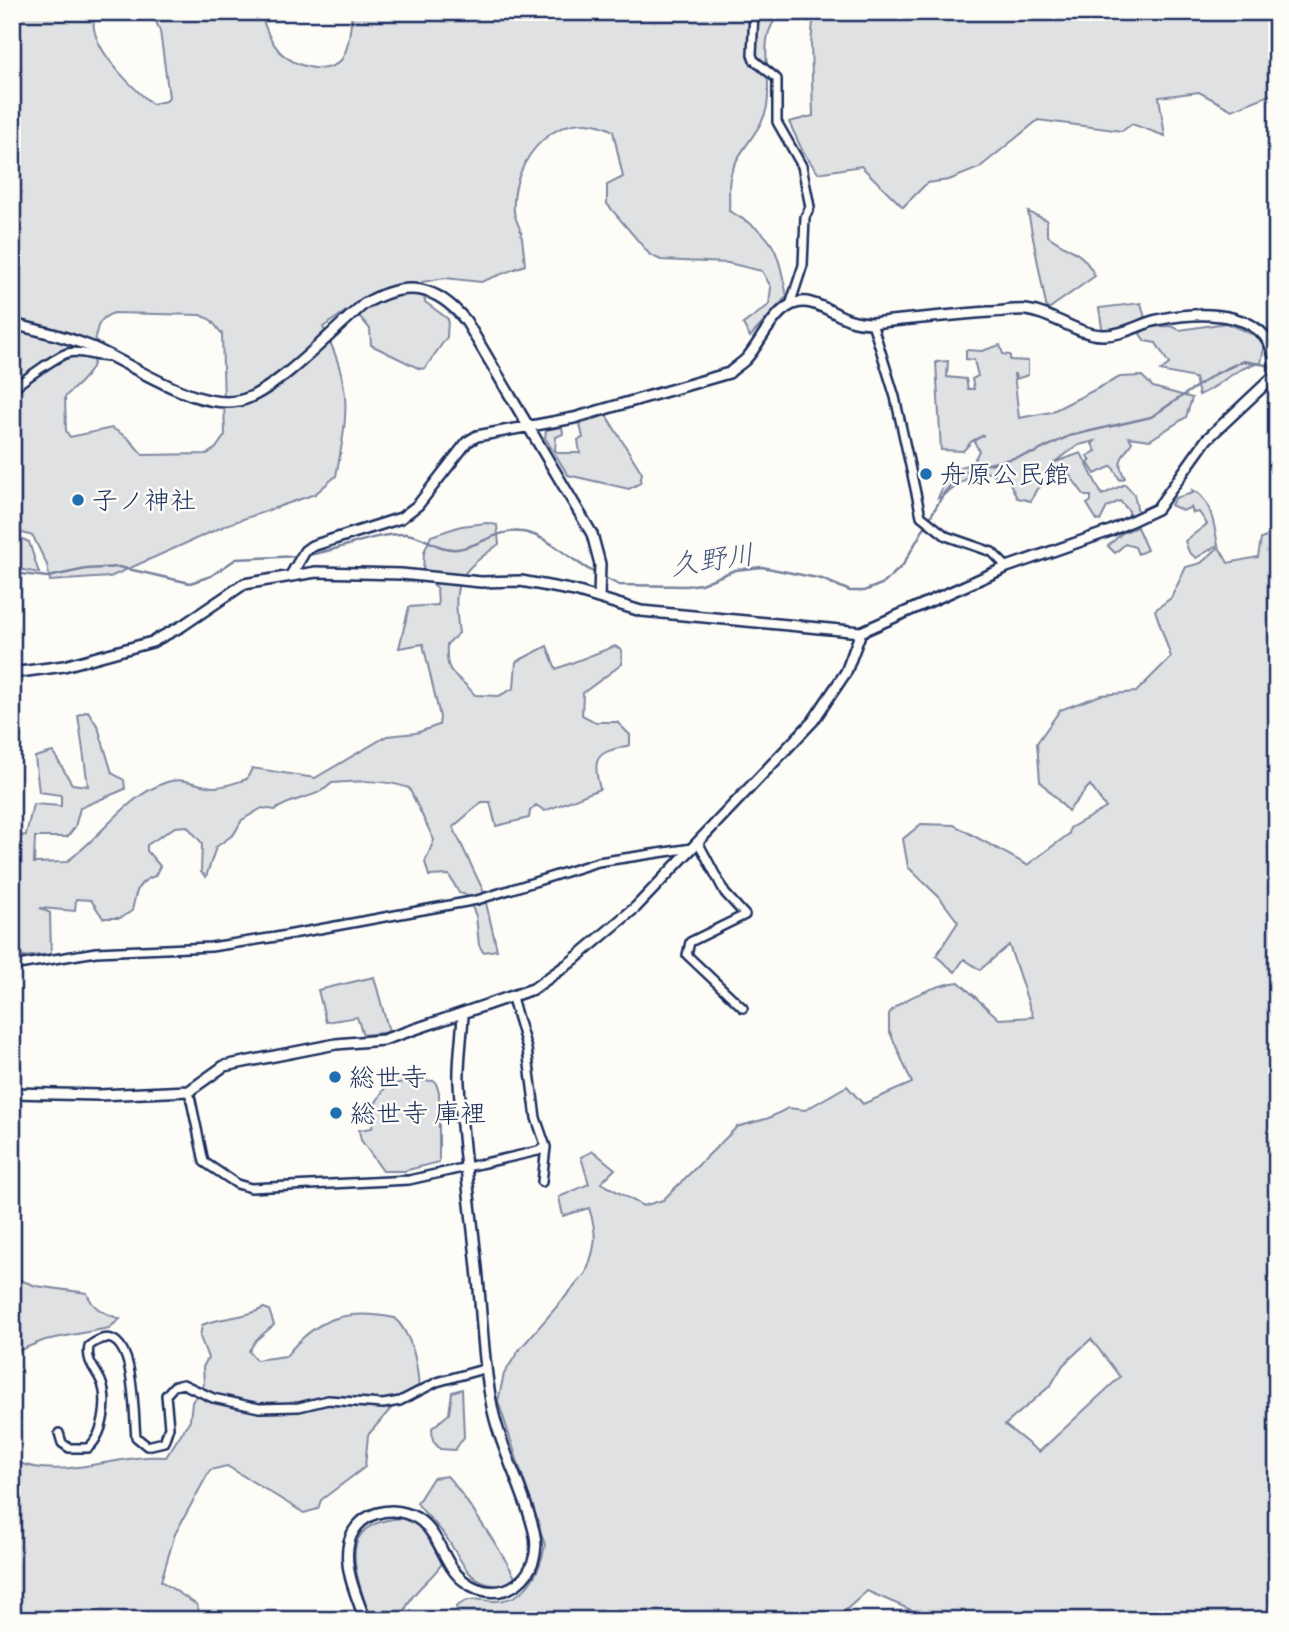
<svg xmlns="http://www.w3.org/2000/svg" width="1289" height="1632" viewBox="0 0 1289 1632" font-family="'Patrick Hand','Klee One',sans-serif">
	<style>
		.green { fill: #e0e1e3; stroke: #7e88a0; stroke-width: 2; fill-rule: evenodd }
		.lines { fill: none; stroke-linecap: round; stroke-linejoin: round }
		.stream { stroke: #76819c; stroke-width: 2.5 }
		.minor-casing { stroke: #1b2f5e; stroke-width: 12 }
		.tertiary-casing { stroke: #1b2f5e; stroke-width: 14 }
		.minor { stroke: #fdfcf7; stroke-width: 7 }
		.tertiary { stroke: #fdfcf7; stroke-width: 9 }
		.poi-dot { fill: #1f6fb2; stroke: #fdfcf7; stroke-width: 2.5 }
		.labels { text-anchor: middle; stroke-width: 5; stroke-linejoin: round; paint-order: stroke }
		.poi-label { font-size: 26px; fill: #1b2f5e; stroke: #fdfcf7; text-anchor: start }
		.water-label { font-size: 28px; font-style: italic; fill: #49587d; stroke: #fdfcf7 }
	</style>
	<rect width="100%" height="100%" fill="#fdfcf7"/>
	<filter id="ink" filterUnits="userSpaceOnUse"><feTurbulence type="fractalNoise" baseFrequency=".0143" numOctaves="2"/><feDisplacementMap in="SourceGraphic" scale="14" xChannelSelector="R" yChannelSelector="G"/><feConvolveMatrix kernelMatrix="1 2 1 2 8 2 1 2 1" color-interpolation-filters="sRGB"/></filter>
	<g filter="url(#ink)">
		<path class="green" d="M12,12H96C82,41 132,87 152,104L166,101L169,97L160,31L152,12H261C264,26 270,41 280,52C293,65 326,77 341,60C349,51 351,25 352,12H782C754,37 773,73 767,106C763,131 735,152 730,178C728,188 730,201 729,211C776,237 776,245 787,296L750,337L743,324L769,305L771,287L762,271L728,263L661,260L650,255L607,204V185L623,177L613,131C561,102 510,158 514,212C515,219 519,225 521,232C523,243 524,254 525,265L481,282L445,278L422,282L425,302L448,319L447,337L425,368L420,369L371,345L370,329L352,307L323,327C353,386 348,414 336,476L315,494L229,524L110,577L50,581L47,565L33,536L12,530ZM114,313L201,315L211,320L222,334L225,435L216,448L207,454L143,455L128,438L112,428L70,437L66,431L65,397C74,387 86,380 92,367C100,347 87,321 114,313Z
			M814,12H1277V92L1232,110L1199,92L1159,97L1165,136L1132,124L1122,131L1038,120L979,168L949,180L927,183L903,207L861,166L818,173L803,152L789,122L813,116L811,43Z
			M1028,212L1047,220V235C1070,253 1080,247 1095,276L1047,310Z
			M1141,303L1146,322L1103,334L1099,308Z
			M1226,323L1254,335L1265,344L1261,363C1230,369 1225,384 1199,395L1195,378L1160,371L1169,364L1156,343L1145,341L1140,334L1145,327L1171,326L1180,330Z
			M1000,345L1003,354L1010,355V360L1028,361V375L1016,379L1015,374H1014L1019,418L1051,412L1120,377L1142,376L1153,387L1192,398L1186,417L1150,440L1129,437L1132,442C1123,457 1115,460 1125,478L1120,480L1112,466L1095,474L1088,463L1091,460L1087,456L1096,451L1092,444L1095,441L1079,445L1053,463L1081,453L1102,495L1125,484L1134,494L1139,517L1129,519V511L1120,501L1107,507L1100,521L1097,520L1087,504L1091,501V496H1085L1065,469L1036,490L1031,501L1017,498L1007,477C998,479 993,472 984,472C969,472 952,493 938,498L950,469L972,464L979,451L974,441L984,435L972,441L963,451L941,450L936,362L948,361L947,377L966,379L968,389H974L972,379L978,376L974,360L966,359V350L982,351Z
			M606,415L642,473L640,483L629,489L568,475L545,438L546,430L562,427L563,434L556,437L555,450L559,453H580L578,440L583,438L580,424Z
			M1192,490C1212,498 1214,527 1218,545L1196,558L1189,552L1185,541L1207,524L1199,512L1193,513L1191,507L1183,511L1171,505L1175,498L1193,493Z
			M487,523L497,525L499,544C457,575 452,580 459,633L447,644C445,679 456,671 475,695L499,696L514,688L516,662L547,646L556,669L615,646L622,650V664L583,693L582,715L595,722H617L630,735V745C598,753 591,754 600,789L545,811L536,805L530,811L529,818L496,826L490,802H482L453,827L483,890L497,950L483,952L479,945L476,916L467,895L459,893L449,875L429,876L425,862L434,840L409,788C384,779 358,781 332,783C316,799 295,796 275,810L262,808L242,820L234,834L216,847L206,877L201,872L202,843L187,826L175,827L147,845V851L160,866L155,876C136,882 136,893 132,911L120,918H103L91,900L76,899L75,911L40,908L50,913L51,954L12,958V837L26,835L33,804L61,806V795L39,792L35,757L53,752L72,784L88,786L78,715L88,711L98,727L112,773L124,780L125,789L80,808L75,827L67,837H35L34,863L66,862C101,838 125,796 167,782C185,776 198,787 215,787C225,787 237,782 247,779L252,768L315,778L387,736L416,733L439,725L440,717L423,644L399,648L409,607L438,605L437,588L423,572L424,552L431,536L461,526Z
			M1137,527L1147,550L1138,554L1135,547L1125,544L1115,553L1108,546L1122,533Z
			M1277,533V1620H914L918,1613L867,1591L835,1620H460L456,1607C471,1596 476,1600 493,1601C526,1602 540,1572 545,1545L498,1401L504,1374L519,1350L586,1273C596,1246 598,1236 589,1208L563,1216L559,1197L589,1184L581,1157L593,1151L615,1169L601,1183L643,1206L663,1200L737,1127L769,1118L788,1108L805,1110L847,1086L863,1104L912,1083L889,1030V1014C898,999 941,984 959,982L999,1019L1033,1017L1009,945L980,970L964,959L955,972L936,956L958,922L940,898L908,867L903,839L921,824L954,825L1027,865L1069,834L1070,828L1106,808L1090,785L1068,811L1040,781L1037,743L1060,710L1101,695L1136,692L1171,657L1155,610L1171,598L1186,567L1201,563L1219,547L1228,563L1258,557L1261,539ZM1091,1339L1120,1377L1039,1452L1005,1425L1051,1385L1063,1365Z
			M12,534L29,542L39,573L12,568Z
			M374,977L389,1032L363,1035L357,1017L326,1022L318,990Z
			M412,1080L435,1081L439,1092V1162L404,1171H383L361,1140L359,1130L372,1128L375,1104L386,1086Z
			M12,1277L36,1286L87,1293C93,1310 105,1313 120,1319L109,1328L45,1340L15,1352L12,1359Z
			M264,1308L269,1310L274,1325L256,1340L249,1351L256,1360L286,1356C316,1318 346,1308 395,1318C413,1338 417,1361 419,1388L400,1398L368,1435L365,1467L321,1500L318,1509L304,1513L227,1466L210,1470L175,1534L161,1581L197,1605L201,1620H12V1460C61,1483 115,1453 166,1457L190,1420L192,1402L204,1384L203,1367L208,1358L200,1337L202,1325C223,1316 240,1320 264,1308Z
			M462,1389L464,1437L455,1450L440,1449L433,1441L432,1428L449,1414L452,1392Z
			M447,1476C458,1487 518,1574 517,1585C470,1591 468,1570 446,1537C438,1525 425,1515 417,1503L433,1478Z
			M409,1518C425,1532 438,1542 443,1562C429,1584 409,1590 402,1620H370C355,1569 332,1519 409,1518Z"/>
		<g class="lines">
			<path class="stream" d="M307,555C340,551 371,533 406,534C424,535 438,551 457,549C484,546 501,523 534,535C557,543 575,564 597,574
				M12,573L48,577L86,569L119,567L190,583L211,576L236,559L300,556
				M603,577L619,585L686,586L701,584L735,570L762,567L822,579L850,591H864L884,583L903,565L944,493L959,476L972,468L1034,453L1069,436L1151,417L1215,374L1243,361L1272,366"/>
			<defs>
				<path id="minor" d="M754,12L752,55L754,60L777,79V122L802,166L810,207L805,217L803,265L790,305
					M872,323L895,397L921,516L946,536L992,552L1007,567
					M12,389C21,382 58,355 68,353C83,349 96,359 111,356
					M698,842L725,893L745,915L690,942L687,955L743,1008
					M12,966L96,952L211,947L276,937L477,900L598,862L692,848
					M512,998L527,1049L536,1118L546,1147L542,1182
					M189,1091L204,1162L237,1184L251,1188L409,1180L538,1151L546,1147
					M59,1433L62,1443L69,1448H88C104,1435 109,1400 101,1381C95,1368 86,1362 89,1346C137,1309 133,1415 136,1437L147,1446L164,1442L169,1427L166,1395L174,1386L183,1384L213,1398L259,1408L299,1407L328,1400L383,1404L400,1401L437,1382L487,1368"/>
				<path id="tertiary" d="M12,324C38,330 65,336 89,346C132,363 203,417 248,398C284,383 333,330 364,304C405,280 436,284 466,321L592,534L600,564L599,598
					M12,673L64,666L152,642L182,626L244,584L316,572L401,574L481,582L521,581L575,591L641,611L861,632L1007,567L1110,531L1157,509L1207,439L1274,376C1283,308 1199,309 1153,321C1137,326 1120,336 1102,335C1075,334 1053,313 1026,310C1014,309 1001,312 989,312C950,315 911,319 872,323C840,322 837,310 811,303C779,294 763,341 746,359C741,364 734,368 729,373L574,418L477,436L467,442L418,505L401,518L312,546L305,551L291,575
					M12,1093L99,1095L189,1091L224,1066L336,1044L383,1040L533,989L571,962L636,907L813,721L846,672L861,632
					M365,1620C357,1597 345,1572 348,1548C352,1512 395,1501 421,1521C441,1537 444,1566 464,1581C502,1610 545,1575 534,1531C524,1490 502,1452 493,1411C483,1364 482,1315 477,1268C471,1207 462,1145 459,1083C458,1061 462,1037 463,1015"/>
			</defs>
			<use href="#minor" class="minor-casing"/>
			<use href="#tertiary" class="tertiary-casing"/>
			<use href="#minor" class="minor"/>
			<use href="#tertiary" class="tertiary"/>
		</g>
	</g>
	<g class="poi-dot">
		<circle cx="926" cy="474" r="7"/>
		<circle cx="78" cy="500" r="7"/>
		<circle cx="335" cy="1077" r="7"/>
		<circle cx="336" cy="1113" r="7"/>
	</g>
	<g class="labels">
		<g class="poi-label">
			<text x="940" y="483">舟原公民館</text>
			<text x="92" y="509">子ノ神社</text>
			<text x="349" y="1086">総世寺</text>
			<text x="350" y="1122">総世寺 庫裡</text>
		</g>
		<g class="water-label">
			<text transform="translate(712 559) rotate(-8)" y="10">久野川</text>
		</g>
	</g>
	<rect width="1289" height="1632" fill="none" stroke="#fdfcf7" stroke-width="42"/>
	<rect x="21" y="21" width="1247" height="1590" fill="none" stroke="#1b2f5e" stroke-width="2.5" filter="url(#ink)"/>
</svg>
